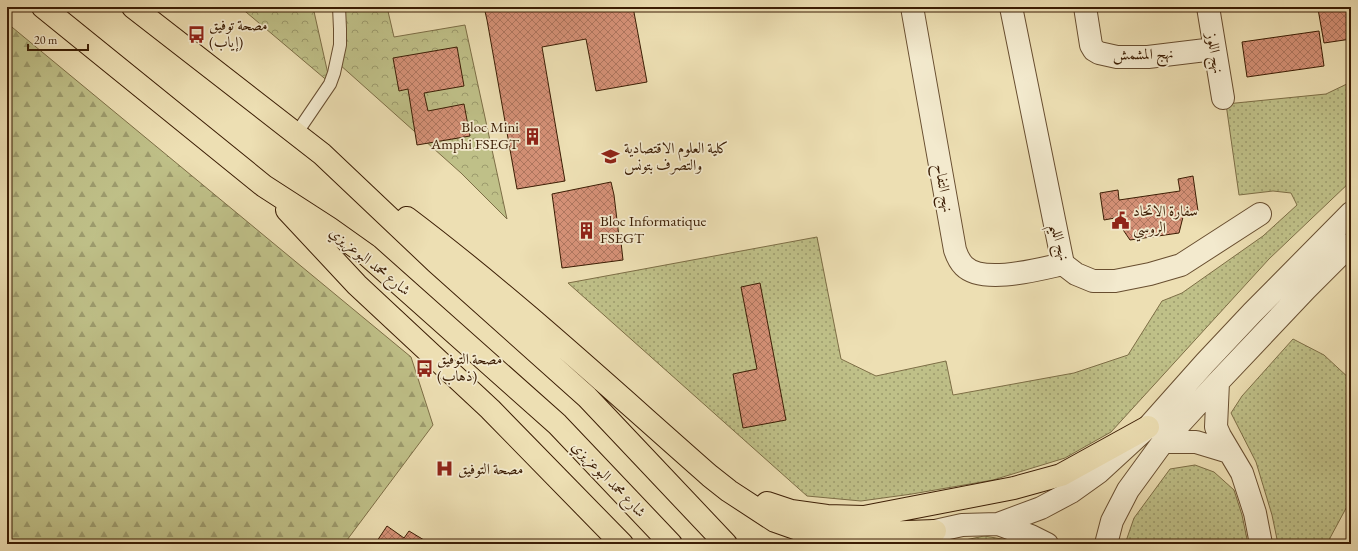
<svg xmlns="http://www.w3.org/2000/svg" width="1358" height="551" viewBox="0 0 1358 551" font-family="'EB Garamond',Amiri,serif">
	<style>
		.grass { fill: url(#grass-dots); stroke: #7d6e46 }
		.forest { fill: url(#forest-firs); stroke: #7d6e46 }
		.park { fill: url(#park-crowns); stroke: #7d6e46 }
		.building { fill: url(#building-cross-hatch); stroke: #3b1d04 }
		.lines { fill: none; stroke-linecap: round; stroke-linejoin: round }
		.service-casing { stroke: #684e30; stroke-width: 14 }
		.minor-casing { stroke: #684e30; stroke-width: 24 }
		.tertiary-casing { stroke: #684e30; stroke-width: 24 }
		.motorway-casing { stroke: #3b1d04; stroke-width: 24 }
		.service { stroke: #f3eace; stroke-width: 12 }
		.minor { stroke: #f3eace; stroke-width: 22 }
		.tertiary { stroke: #f3eace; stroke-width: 22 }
		.motorway { stroke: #eddfb3; stroke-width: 22 }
		.labels { text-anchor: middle; stroke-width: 3.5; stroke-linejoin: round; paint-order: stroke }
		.poi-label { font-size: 15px; fill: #3b1d04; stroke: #f3eace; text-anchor: start }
		.street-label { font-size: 15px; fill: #3b1d04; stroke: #f3eace }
	</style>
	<defs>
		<pattern id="grass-dots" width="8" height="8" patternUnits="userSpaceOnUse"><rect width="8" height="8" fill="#bfc088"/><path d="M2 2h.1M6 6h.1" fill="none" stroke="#9c9b6d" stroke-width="1.8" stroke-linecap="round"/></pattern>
		<pattern id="forest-firs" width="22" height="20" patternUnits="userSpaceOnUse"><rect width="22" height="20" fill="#bfc088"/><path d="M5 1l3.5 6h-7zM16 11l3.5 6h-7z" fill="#9c9b6d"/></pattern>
		<pattern id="park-crowns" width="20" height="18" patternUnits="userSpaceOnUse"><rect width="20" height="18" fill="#bfc088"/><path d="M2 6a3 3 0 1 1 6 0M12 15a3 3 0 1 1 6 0" fill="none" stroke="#9c9b6d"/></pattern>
		<pattern id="building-cross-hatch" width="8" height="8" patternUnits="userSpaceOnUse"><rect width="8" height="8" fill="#d59177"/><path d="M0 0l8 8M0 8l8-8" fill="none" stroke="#ae765f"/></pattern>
	</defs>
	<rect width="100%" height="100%" fill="#eddfb3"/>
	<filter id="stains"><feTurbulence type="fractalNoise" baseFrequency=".005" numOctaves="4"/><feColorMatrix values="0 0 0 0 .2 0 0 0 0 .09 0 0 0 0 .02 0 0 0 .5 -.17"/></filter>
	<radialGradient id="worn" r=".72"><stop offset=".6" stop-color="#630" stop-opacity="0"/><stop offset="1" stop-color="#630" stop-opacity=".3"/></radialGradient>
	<path class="grass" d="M1351,82V181L1269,259L1111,432L1065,458L993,480L912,494L861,501L807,496L568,283L817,237L841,359L876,376L946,361L953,395L1074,373L1128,355L1162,301L1182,293L1263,236L1297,205L1291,193L1273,191L1239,195L1226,104L1326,94Z
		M1293,339L1324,355L1351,380V499L1330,538L1329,544H1278L1272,515L1256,462L1231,413L1242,396Z
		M1195,465L1214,472L1234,490L1242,515L1248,544H1125L1134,518L1170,469Z
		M984,536L1014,541L1020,544H947Z"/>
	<path class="forest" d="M7,23L411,357L433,425L344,544H7Z"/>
	<path class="park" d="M240,7H313L330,83Z
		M338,7H387L394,37L465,25L507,219L461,173L339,64Z"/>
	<path class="building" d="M484,7H633L647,82L596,91L586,39L542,47L565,181L517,189L487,20Z
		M1328,7H1351V39L1324,43L1318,9Z
		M1319,31L1324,66L1247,77L1242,42Z
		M457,47L464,86L424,93L428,111L464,104L470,136L417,145L408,89L399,91L393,58Z
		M1193,176L1198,211L1184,213L1179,233L1130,240L1115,218L1104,220L1100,193L1118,190L1119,200L1180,191L1178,179Z
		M611,182L614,195L619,237L621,242L623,260L562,268L552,194Z
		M760,283L786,420L743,428L733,374L757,369L741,287Z
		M387,526L404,538L409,531L429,543L375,544Z"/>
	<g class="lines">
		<defs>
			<path id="service" d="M296,134L330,84L334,73L340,45V29L339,7"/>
			<path id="minor" d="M912,7L955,250C957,256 960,262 964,266C983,285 1040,269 1063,264
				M1011,7L1063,264L1076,274L1093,281H1115L1150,274L1181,265L1260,214
				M1085,7L1091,45L1094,50L1099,53L1117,57H1148L1214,49
				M1208,7L1223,98"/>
			<path id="tertiary" d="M1218,382L1216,427L1220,436L1242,473L1255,513L1261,544
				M1163,442H1196L1229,452
				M998,524L1041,508L1071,492L1099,472L1148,427L1205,363L1252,313L1351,213
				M914,544L935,531L962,525L998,524L1031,536L1047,544
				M1106,544L1112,521L1128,490L1163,442L1218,382L1306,289L1351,244"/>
			<path id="motorway" d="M43,7L264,186L329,228L367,255L557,424L671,544
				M133,7L322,154L436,262L587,397L726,544
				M287,210L357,285L490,409L622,544
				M407,218C513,298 611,389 710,476L729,491L775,521L809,533L853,534L935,531
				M767,503L791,511L827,516L864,517L1014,488L1061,475L1148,427"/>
		</defs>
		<use href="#service" class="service-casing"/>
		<use href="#minor" class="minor-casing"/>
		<use href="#tertiary" class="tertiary-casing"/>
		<use href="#motorway" class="motorway-casing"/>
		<use href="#service" class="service"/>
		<use href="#minor" class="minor"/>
		<use href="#tertiary" class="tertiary"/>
		<use href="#motorway" class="motorway"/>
	</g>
	<defs>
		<symbol id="bus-bare" viewBox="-9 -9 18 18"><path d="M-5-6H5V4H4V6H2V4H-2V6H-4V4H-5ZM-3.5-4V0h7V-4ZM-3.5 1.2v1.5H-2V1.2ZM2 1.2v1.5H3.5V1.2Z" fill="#8f2418" stroke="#f3eace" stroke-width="2.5" paint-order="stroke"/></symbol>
		<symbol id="building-bare" viewBox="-9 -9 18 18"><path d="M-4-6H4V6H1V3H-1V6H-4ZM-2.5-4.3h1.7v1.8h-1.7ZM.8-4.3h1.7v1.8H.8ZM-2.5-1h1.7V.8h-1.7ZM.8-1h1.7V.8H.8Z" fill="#8f2418" stroke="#f3eace" stroke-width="2.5" paint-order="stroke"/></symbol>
		<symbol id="university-bare" viewBox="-9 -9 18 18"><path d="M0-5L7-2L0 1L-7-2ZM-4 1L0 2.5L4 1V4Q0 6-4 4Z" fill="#8f2418" stroke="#f3eace" stroke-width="2.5" paint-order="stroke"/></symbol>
		<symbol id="civic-bare" viewBox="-9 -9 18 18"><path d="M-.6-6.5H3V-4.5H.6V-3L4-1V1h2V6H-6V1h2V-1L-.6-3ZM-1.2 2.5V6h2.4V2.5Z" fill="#8f2418" stroke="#f3eace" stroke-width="2.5" paint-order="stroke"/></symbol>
		<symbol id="hospital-bare" viewBox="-9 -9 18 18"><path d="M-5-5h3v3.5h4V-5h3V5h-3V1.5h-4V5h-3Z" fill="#8f2418" stroke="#f3eace" stroke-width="2.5" paint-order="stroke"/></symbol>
	</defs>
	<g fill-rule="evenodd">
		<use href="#bus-bare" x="184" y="22" width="25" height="25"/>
		<use href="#building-bare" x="520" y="124" width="25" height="25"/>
		<use href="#university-bare" x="598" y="144" width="25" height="25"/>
		<use href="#civic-bare" x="1108" y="208" width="25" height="25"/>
		<use href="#building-bare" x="574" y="218" width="25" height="25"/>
		<use href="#bus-bare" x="412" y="356" width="25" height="25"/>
		<use href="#hospital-bare" x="432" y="456" width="25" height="25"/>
	</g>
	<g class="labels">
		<g class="poi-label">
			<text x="209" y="30">مصحة توفيق<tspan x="209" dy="17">(إياب)</tspan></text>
			<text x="519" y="132" text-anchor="end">Bloc Mini<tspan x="519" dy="17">Amphi FSEGT</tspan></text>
			<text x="624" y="153">كلية العلوم الاقتصادية<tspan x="624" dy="17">والتصرف بتونس</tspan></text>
			<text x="1133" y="216">سفارة الاتحاد<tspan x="1133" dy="17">الروسي</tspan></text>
			<text x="600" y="226">Bloc Informatique<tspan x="600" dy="17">FSEGT</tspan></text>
			<text x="437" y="364">مصحة التوفيق<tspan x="437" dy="17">(ذهاب)</tspan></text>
			<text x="458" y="474">مصحة التوفيق</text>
		</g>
		<g class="street-label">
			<text transform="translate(1215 53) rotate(80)" y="5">نهج اللوز</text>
			<text transform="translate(1143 54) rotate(-1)" y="5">نهج المشمش</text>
			<text transform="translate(944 188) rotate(80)" y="5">نهج التفاح</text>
			<text transform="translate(1060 242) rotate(75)" y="5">نهج الليم</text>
			<text transform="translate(370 261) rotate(39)" y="5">شارع محمد البوعزيزي</text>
			<text transform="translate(609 479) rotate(46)" y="5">شارع محمد البوعزيزي</text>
		</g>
	</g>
	<rect width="1358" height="551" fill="none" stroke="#eddfb3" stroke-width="24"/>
	<rect x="8" y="8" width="1342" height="535" fill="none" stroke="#3b1d04" stroke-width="2"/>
	<rect x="12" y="12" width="1334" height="527" fill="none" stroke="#3b1d04"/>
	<path d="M28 44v6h60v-6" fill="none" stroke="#3b1d04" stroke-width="2"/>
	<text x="34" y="44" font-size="12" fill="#3b1d04" stroke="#f3eace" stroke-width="3" paint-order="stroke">20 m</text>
	<rect width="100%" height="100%" filter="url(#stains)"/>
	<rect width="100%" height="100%" fill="url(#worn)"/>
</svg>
